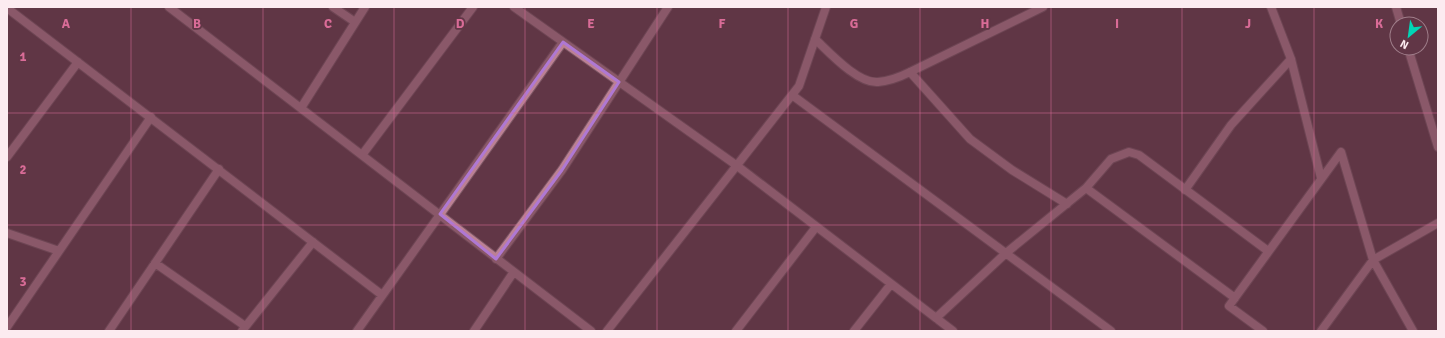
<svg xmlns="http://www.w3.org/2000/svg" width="1445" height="338" viewBox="0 0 1445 338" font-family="Signika,sans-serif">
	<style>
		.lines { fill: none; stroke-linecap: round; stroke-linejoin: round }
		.street-casing { stroke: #7d5765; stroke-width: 10 }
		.street { stroke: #bc8094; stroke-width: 8 }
		.marked { fill: none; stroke: #af78d3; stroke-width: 3; stroke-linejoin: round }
		.grid { fill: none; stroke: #d96c97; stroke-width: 1; stroke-opacity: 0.55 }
		.grid-label { font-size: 13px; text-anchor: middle; font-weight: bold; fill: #d96c97; stroke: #613646; stroke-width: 3.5; stroke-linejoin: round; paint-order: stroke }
	</style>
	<rect width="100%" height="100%" fill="#613646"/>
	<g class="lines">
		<defs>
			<path id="street" d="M169,7L591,331
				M333,7L355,22
				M514,7L736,165L953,331
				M1271,7L1291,59L1321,178
				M1396,7L1401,24
				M7,8L382,295
				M815,39C829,52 858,84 878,82C889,81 900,77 910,72L1043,7
				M1408,48L1438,147
				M910,72L970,139L1012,170L1067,204
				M792,95L1111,331
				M301,108L365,7
				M362,155L473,7
				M7,157L78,62
				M1086,188L1111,159L1129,152L1139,155L1268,251
				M1185,190L1231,125L1291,59
				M7,233L59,251
				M496,259L562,170L668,7
				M155,263L245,326
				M936,318L1006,253L1086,188L1235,298
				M7,327L151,117
				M109,331L219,169
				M242,331L313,242
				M357,331L563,42
				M474,331L513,273
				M607,331L799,86L826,7
				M736,331L816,227
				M854,331L891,284
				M1263,331L1229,306L1341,152L1373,260L1413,331
				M1321,331L1373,260L1438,223"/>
		</defs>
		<use href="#street" class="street-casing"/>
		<use href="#street" class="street"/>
	</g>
	<path d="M0 0H1445V338H0ZM563,42L619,82L562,170L496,259L440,214Z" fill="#613646" fill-opacity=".55" fill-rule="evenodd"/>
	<path class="marked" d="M563,42L619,82L562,170L496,259L440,214Z"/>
	<path class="grid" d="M131,7V331M263,7V331M394,7V331M525,7V331M657,7V331M788,7V331M920,7V331M1051,7V331M1182,7V331M1314,7V331M7,113H1438M7,225H1438"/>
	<g class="grid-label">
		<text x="66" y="28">A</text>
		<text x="197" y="28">B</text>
		<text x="328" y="28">C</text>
		<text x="460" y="28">D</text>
		<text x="591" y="28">E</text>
		<text x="722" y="28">F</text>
		<text x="854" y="28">G</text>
		<text x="985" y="28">H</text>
		<text x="1117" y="28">I</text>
		<text x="1248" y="28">J</text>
		<text x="1379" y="28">K</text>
		<text x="23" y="61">1</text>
		<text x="23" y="174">2</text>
		<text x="23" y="286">3</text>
	</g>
	<rect width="1445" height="338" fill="none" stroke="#fcebf0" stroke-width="16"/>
	<g transform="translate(1409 36) rotate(209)"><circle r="19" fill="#613646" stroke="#9f7e8a"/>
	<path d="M0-3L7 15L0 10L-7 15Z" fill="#01d5b6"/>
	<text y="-6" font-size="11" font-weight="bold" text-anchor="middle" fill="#fcebf0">N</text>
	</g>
</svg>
